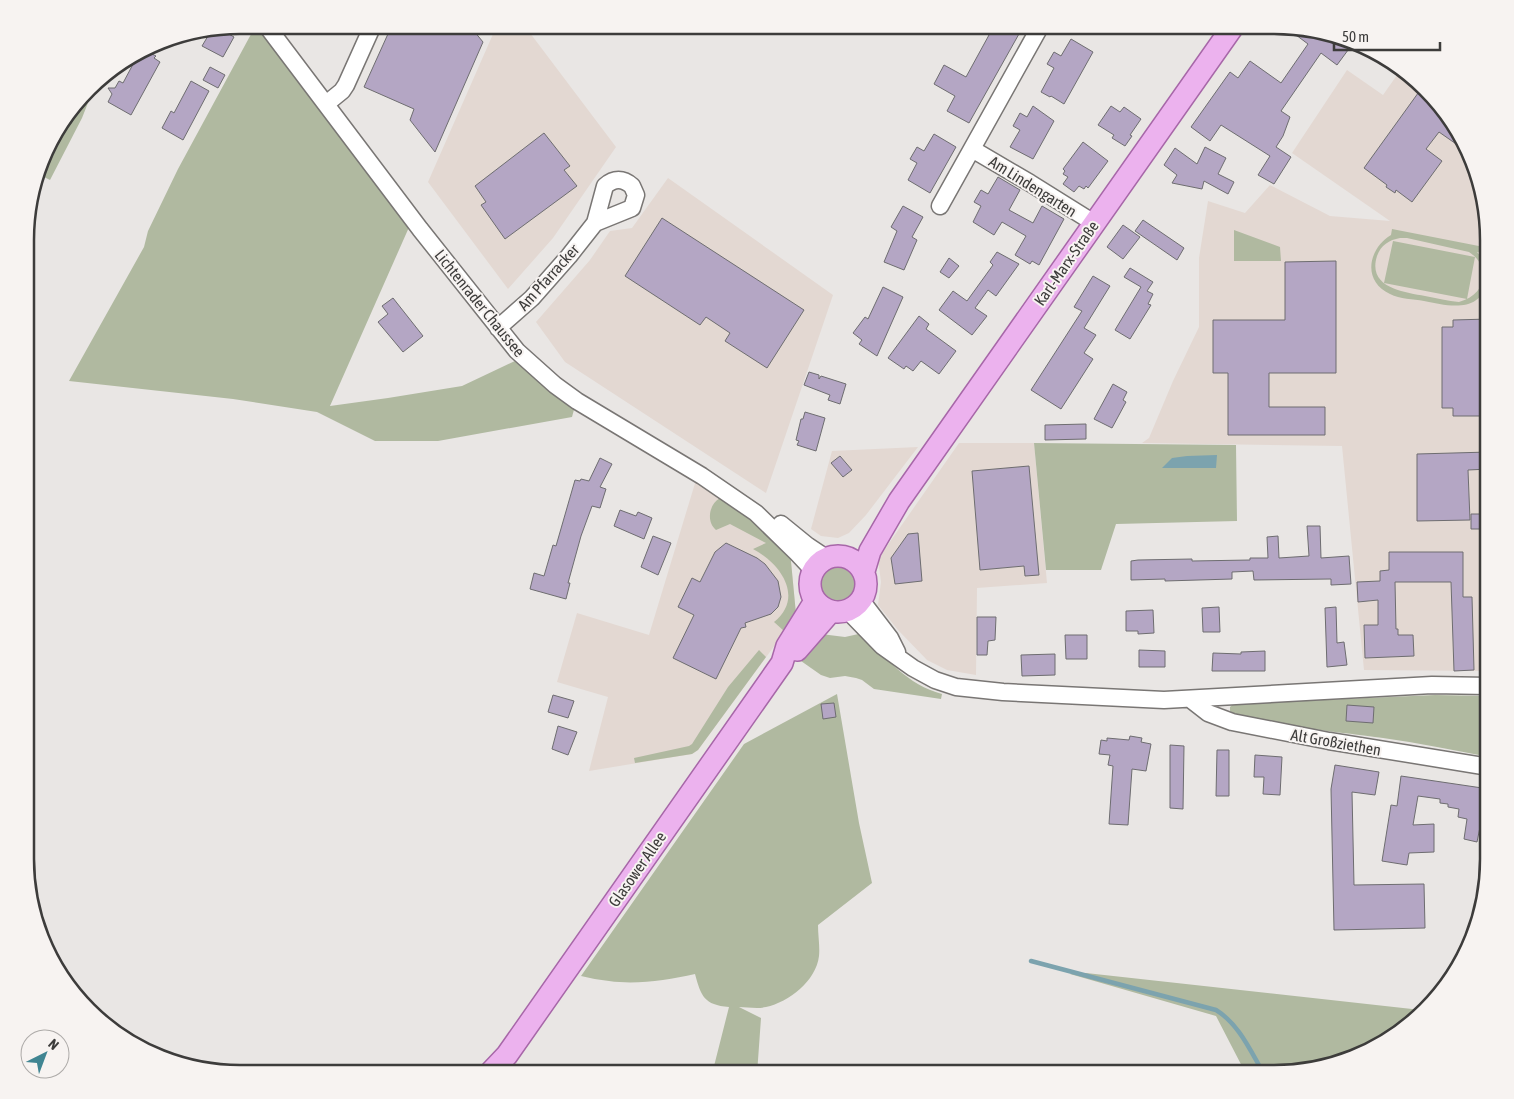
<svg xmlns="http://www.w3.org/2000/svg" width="1514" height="1099" viewBox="0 0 1514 1099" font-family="'Asap Condensed',sans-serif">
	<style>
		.built { fill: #e3d8d2 }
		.green { fill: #b0b9a0; fill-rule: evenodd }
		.water { fill: #7ca3ae }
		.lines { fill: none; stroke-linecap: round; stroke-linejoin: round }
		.stream { stroke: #7ca3ae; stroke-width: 4.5 }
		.building { fill: #b4a6c4; stroke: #6e6d70 }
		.minor-casing { stroke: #797674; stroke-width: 19 }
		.major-casing { stroke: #a767a8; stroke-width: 24 }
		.minor { stroke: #fff; stroke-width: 16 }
		.major { stroke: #ecb2ee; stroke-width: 21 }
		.labels { text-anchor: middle; stroke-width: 4; stroke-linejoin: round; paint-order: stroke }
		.street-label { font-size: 16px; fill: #3d3c3b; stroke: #f7f3f1 }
		.rim { fill: none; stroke: #3d3c3b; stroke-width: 2.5 }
	</style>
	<rect width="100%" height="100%" fill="#e9e6e4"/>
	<path class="built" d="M497,25H524L616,147L553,238L508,289L428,182Z
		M1402,68L1467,145L1489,226V671L1364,670L1342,446L1142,443L1149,438L1173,381L1199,327V258L1208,201L1245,213L1270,185L1330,216L1390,221L1292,153L1347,70L1383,95Z
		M668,178L833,295L766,493L565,362L536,322L590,260L610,231L632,228Z
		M959,443H1034L1047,583L977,588L976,675L947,670L927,660L898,630L878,605L881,582L878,559Z
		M918,447L866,515L849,533L838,538L821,536L811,529L832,451Z
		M696,480L725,499L790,551L796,614L775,645L698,750L692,754L589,771L608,697L557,682L577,613L649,635Z"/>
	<path class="green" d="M256,25H258L410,225L330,406L388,398L462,386L517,360L575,406L572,417L438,441H375L317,412L233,399L69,381L144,247L148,231L178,169Z
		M97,80L82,118L50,180L38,174L47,145Z
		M1392,229L1489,248V254L1477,252C1484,259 1489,269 1487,280C1482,314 1448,306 1424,301C1413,299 1400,299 1390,294C1362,281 1368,249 1391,235ZM1400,238H1407L1469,252C1492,267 1486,295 1459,302C1448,301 1437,298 1425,296C1404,292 1367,288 1377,256C1381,245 1389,240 1400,238Z
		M1234,230L1280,247L1281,261H1234Z
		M1393,241L1475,257L1467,299L1384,283Z
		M1034,443L1236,445L1237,521L1116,524L1101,570H1046Z
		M720,498L751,517L790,551L796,614L784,631L774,622C805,597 780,563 753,549L766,543L730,524L716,530C706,522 709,504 720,498Z
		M818 583a20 20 0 1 1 40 0a20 20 0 1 1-40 0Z
		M863,633C885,658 908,685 942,694L941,699L874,689L862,680L856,678L845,676L830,678L821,675L801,661L821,634L845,637Z
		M759,650L766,657L698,750L692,754L635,763L634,758L689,746L692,744L728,687Z
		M837,694L859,823L872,883L818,925C818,935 820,947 819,956C816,981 789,1002 766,1007C757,1009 747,1007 739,1007L761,1018L757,1074H712L729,1007C704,1005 701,996 695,974C667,980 637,985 609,981C599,980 590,978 581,976L744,744Z
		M1435,695L1489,696V757C1453,750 1418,743 1383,738C1358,734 1243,723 1230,711V707L1233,704Z
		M1086,973L1421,1010L1369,1052L1274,1074H1246L1216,1016L1070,974Z"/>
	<path class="water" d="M1217,455L1216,468H1162L1172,458L1187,456Z"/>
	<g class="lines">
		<path class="stream" d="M1031,961L1216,1010C1239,1024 1251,1052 1264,1074"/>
	</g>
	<path class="building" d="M392,25H469L483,42L435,152L410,120L414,109L364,87Z
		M972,25H1024L969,123L947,111L955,96L934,84L944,65L966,77L989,35Z
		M230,27L227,33L234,37L223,57L202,46L211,31Z
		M1301,28L1343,37L1354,42L1337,65L1321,53L1281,111L1290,117L1283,136L1276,147L1291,157L1274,184L1258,175L1270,156L1221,125L1210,141L1191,127L1230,72L1238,78L1250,61L1281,83L1308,44L1296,35Z
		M1071,39L1093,52L1064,104L1051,96L1050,97L1041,92L1054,68L1047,64L1054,52L1061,56Z
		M144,50L156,56L154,58L160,62L131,115L108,102L112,94L108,88H115L119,81L123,83L139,53Z
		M210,67L225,75L218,88L203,80Z
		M191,81L209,91L183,140L162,128L171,111L174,113Z
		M1421,89L1467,145L1469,153L1439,132L1426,149L1442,161L1412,202L1396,190L1395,193L1386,187L1387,185L1364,168Z
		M1033,106L1054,121L1033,159L1010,147L1020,130L1013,126L1020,113L1027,117Z
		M1111,106L1120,112L1124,107L1141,119L1130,135L1132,136L1125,146L1112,138L1114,135L1098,125Z
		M544,133L570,166L564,170L577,186L505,239L481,205L486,202L475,186Z
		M934,134L956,147L930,193L908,180L917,163L910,159L917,147L924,151Z
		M1083,142L1108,161L1088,188L1086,186L1084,189L1079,186L1074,192L1063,184L1068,177L1063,174L1065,171L1063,169Z
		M1205,147L1226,158L1218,174L1234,182L1228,194L1204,181L1202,189L1172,183L1177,175L1164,165L1175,148L1197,164Z
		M998,177L1020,190L1009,210L1033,223L1042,206L1064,219L1039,265L1032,261L1030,264L1015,255L1026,236L1002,222L994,235L973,222L981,206L974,202L981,190L988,194Z
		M903,206L923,217L912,237L917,240L904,270L884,262L897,231L891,227Z
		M662,218L804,310L767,368L725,341L730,333L706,317L700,325L625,276Z
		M1143,220L1184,248L1177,260L1135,231Z
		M1123,225L1140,237L1123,259L1107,247Z
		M997,252L1019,264L996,296L988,290L975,308L987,316L972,335L939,310L953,291L967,301L993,265L990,262Z
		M949,258L959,266L949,278L940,272Z
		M1336,261V373H1269V407H1325V435H1228V373H1213V320H1285V262Z
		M1130,268L1153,282L1147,291L1153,294L1148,304L1151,305L1130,339L1115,330L1141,287L1124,277Z
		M1093,276L1110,286L1084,328L1096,335L1084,353L1093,359L1061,409L1031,390L1082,311L1074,307Z
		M883,287L903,297L877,356L859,344L862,340L853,333L865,317L868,319Z
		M393,298L423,336L403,352L378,322L388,314L382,306Z
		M919,316L929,324L926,329L956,351L939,374L921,361L913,371L906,366L904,369L888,358Z
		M1489,319V416H1453V408H1442V327H1453V320Z
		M809,372L819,375V379L821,376L846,384L840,404L828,400L830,395L804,385Z
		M1113,384L1127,392L1123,400L1126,402L1112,428L1094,419Z
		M805,412L825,418L816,451L797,445L799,441L796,440L801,419H803Z
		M1086,424V439L1045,440V425Z
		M1489,452V469L1468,470L1470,520L1417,521V454Z
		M840,456L852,470L843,477L831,463Z
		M600,458L612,464L600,487L606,489L600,508L592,506L581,536L568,583H570L566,599L530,589L534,573L544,576L553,545L556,546L575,480L580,481L581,479L589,481Z
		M1029,466L1039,575L1025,576L1024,566L980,570L972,471Z
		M620,510L636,516L638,512L652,518L644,539L614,526Z
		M1471,514H1489V529H1471Z
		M1307,526H1320L1321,558L1349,556L1351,584L1331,585V579L1254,580L1253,571L1232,572V579L1165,581V579L1131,580V561L1138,560L1192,559V561L1250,560V558H1268L1267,537L1278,536L1279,558L1309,556Z
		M918,533L922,581L895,584L891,558L908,534Z
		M653,536L671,543L658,575L641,567Z
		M726,543L757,558L765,564L778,581L781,597L778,607L771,614L745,623L746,627L741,628L716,679L673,658L694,615L678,607L692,578L700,582L715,552Z
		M1389,552H1463V597H1472L1474,670L1454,671L1451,582H1395L1396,629H1398V635H1413L1414,656L1365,658L1364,625H1378V600L1358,602L1357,582L1380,581V571L1389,570Z
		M1219,607L1220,632H1203L1202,608Z
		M1336,607L1337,643L1344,642L1347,665L1327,667L1325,608Z
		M1153,610L1154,633L1138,634V631H1126V611Z
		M977,617H996L995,640L988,641L987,655H977Z
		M1065,635H1087V659H1066Z
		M1139,650L1165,651V667H1139Z
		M1265,651V671H1212L1213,653L1241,654V652Z
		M1055,654V675L1022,676L1021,655Z
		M553,695L574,701L568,718L548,712Z
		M834,703L836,717L823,719L821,704Z
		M1347,705L1374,707L1373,723L1346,721Z
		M558,726L577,732L568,755L552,749Z
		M1130,736L1142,738L1141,742L1151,744L1146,771L1132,769L1128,825L1109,824L1113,766L1108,765L1110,755L1099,754L1101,740L1107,741V738L1129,740Z
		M1170,745L1184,746L1183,809L1170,808Z
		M1217,750H1229V796H1216Z
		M1255,755L1282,757L1280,795L1263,794L1264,777H1254Z
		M1335,765L1379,772L1375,795L1352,792L1354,885L1424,884L1425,928L1334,930L1331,789Z
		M1401,776L1489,789V812L1486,828L1480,827L1477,842L1464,839L1467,819L1458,817L1459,809L1448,807V804L1440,803V799L1418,796L1413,825L1434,824V852L1409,853L1407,865L1382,861L1391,805L1397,806Z"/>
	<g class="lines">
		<defs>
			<path id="minor" d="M266,25L420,229L517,351L555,385L577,401L702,476L756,513L797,553L813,570
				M326,104L342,91L346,85L373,25
				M972,149L1030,183L1094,223
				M940,206L1041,25
				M498,328L532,298L569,256L595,223L632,208L636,195L632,186C623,178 614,178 605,186L595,223
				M781,524L808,546L826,558
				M861,600L890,638L897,652
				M848,611L882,646L913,668L935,680L956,687L1003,692L1164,700L1432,685L1489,686
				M1190,699L1208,713L1232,722L1329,741L1489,767"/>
			<path id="major" d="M810 584a28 28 0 1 1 56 0a28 28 0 1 1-56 0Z
				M864,571L870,551L899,501L1234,25
				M797,650L831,611
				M489,1074L507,1055L782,663L787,646L815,601"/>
		</defs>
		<use href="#minor" class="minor-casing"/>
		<use href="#major" class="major-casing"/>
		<use href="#minor" class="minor"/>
		<use href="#major" class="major"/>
	</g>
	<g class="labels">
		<g class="street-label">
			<text transform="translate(1033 186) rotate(32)" y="6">Am Lindengarten</text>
			<text transform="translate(1066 263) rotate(-55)" y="6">Karl-Marx-Straße</text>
			<text transform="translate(548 277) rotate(-48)" y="6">Am Pfarracker</text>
			<text transform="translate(480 303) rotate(51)" y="6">Lichtenrader Chaussee</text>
			<text transform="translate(1336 742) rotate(10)" y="6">Alt Großziethen</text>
			<text transform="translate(637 869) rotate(-55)" y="6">Glasower Allee</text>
		</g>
	</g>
	<path d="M0 0H1514V1099H0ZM240 34H1274A206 206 0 0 1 1480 240V859A206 206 0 0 1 1274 1065H240A206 206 0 0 1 34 859V240A206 206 0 0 1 240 34Z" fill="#f7f3f1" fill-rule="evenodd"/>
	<path class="rim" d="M240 34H1274A206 206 0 0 1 1480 240V859A206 206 0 0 1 1274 1065H240A206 206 0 0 1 34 859V240A206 206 0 0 1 240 34Z"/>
	<g transform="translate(45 1054) rotate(42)"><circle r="24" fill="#f7f3f1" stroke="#adaaa8"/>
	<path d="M0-4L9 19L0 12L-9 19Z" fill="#408592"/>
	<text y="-8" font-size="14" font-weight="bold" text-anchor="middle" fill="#3d3c3b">N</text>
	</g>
	<path d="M1334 42v8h106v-8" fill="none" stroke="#3d3c3b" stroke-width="2.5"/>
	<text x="1342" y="42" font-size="15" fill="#3d3c3b" stroke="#f7f3f1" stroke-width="4" paint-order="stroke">50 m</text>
</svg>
